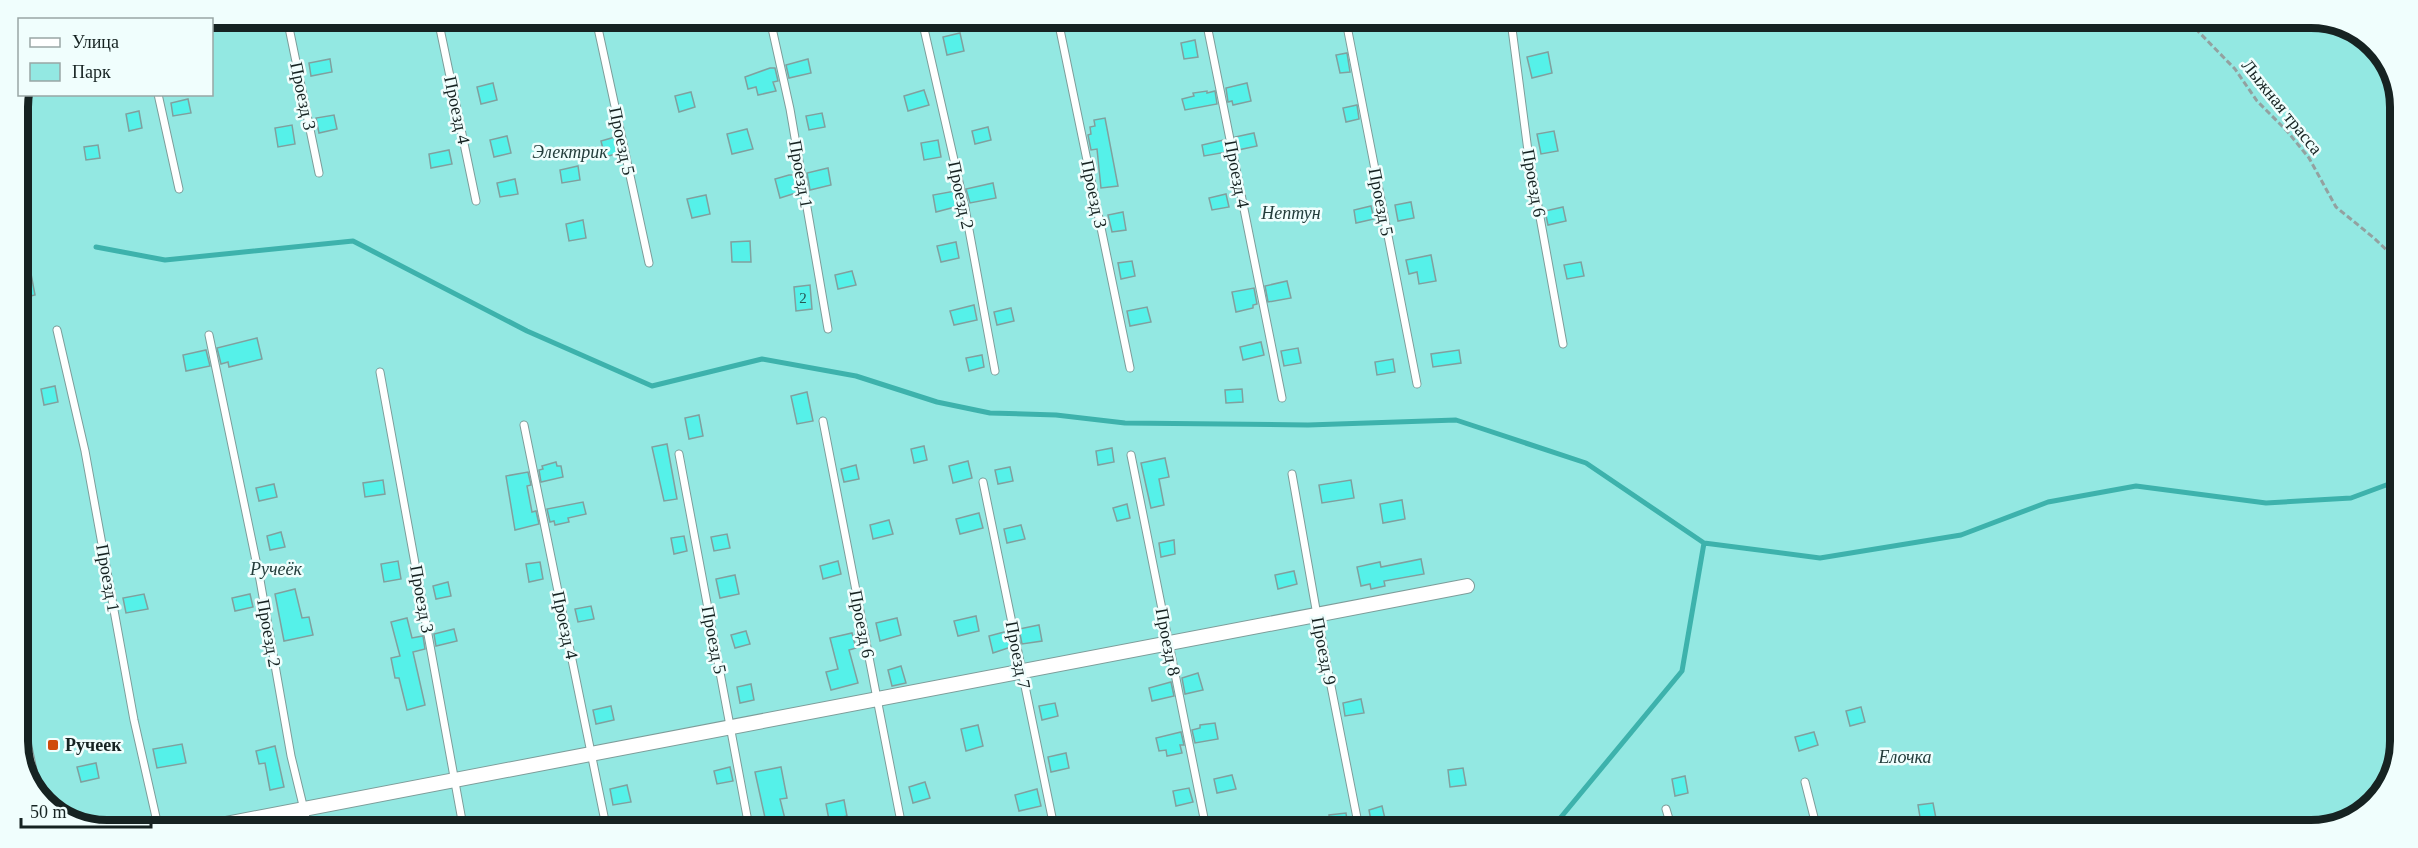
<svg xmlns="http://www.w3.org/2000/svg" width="2418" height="848" viewBox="0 0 2418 848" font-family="Georgia,serif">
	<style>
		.green { fill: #93e8e2 }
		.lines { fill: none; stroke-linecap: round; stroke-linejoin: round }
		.stream { stroke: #3db2ac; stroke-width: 5 }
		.building { fill: #55f1e9; stroke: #80a09e; stroke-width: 1.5 }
		.service-casing { stroke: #7d9d9a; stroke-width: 9 }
		.minor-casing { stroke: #7d9d9a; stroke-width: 16 }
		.path { stroke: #93a1a0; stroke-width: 3; stroke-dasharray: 6 3; stroke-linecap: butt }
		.service { stroke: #fff; stroke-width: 7 }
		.minor { stroke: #fff; stroke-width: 14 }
		.poi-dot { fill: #d04a0a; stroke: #f0fefd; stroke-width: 2 }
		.labels { text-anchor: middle; stroke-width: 5; stroke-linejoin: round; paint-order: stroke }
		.number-label { font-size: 15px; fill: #265654 }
		.street-label { font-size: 18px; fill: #162322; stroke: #f0fefd }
		.park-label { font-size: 18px; font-style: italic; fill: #233d3b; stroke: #f0fefd }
		.poi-label { font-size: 18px; font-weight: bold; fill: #162322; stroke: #f0fefd; text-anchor: start }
		.rim { fill: none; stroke: #162322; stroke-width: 8 }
	</style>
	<rect width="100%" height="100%" fill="#f0fefd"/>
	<path class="green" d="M108,18L2339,23L2381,53L2400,101L2395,769L2365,812L2311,830L79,825L37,795L18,747V102L22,94H212V20L104,19Z"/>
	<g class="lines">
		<path class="stream" d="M96,247L165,260L353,241L527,331L652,386L762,359L856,376L937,402L990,413L1056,415L1125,423L1308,425L1456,420L1586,463L1704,543L1820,558L1961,535L2048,502L2136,486L2266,503L2351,498L2397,481
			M1552,828L1682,671L1704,543"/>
	</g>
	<path class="building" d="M960,33L964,51L947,55L943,37Z
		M1195,40L1198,57L1184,59L1181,43Z
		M1548,52L1552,73L1532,78L1527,57Z
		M1347,53L1350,72L1340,73L1336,55Z
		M330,59L332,72L311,76L309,63Z
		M808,59L811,73L789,78L786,65Z
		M770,68H775L778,81L773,82L776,91L758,95L756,87L748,89L745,77Z
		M493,83L497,100L481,104L477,87Z
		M1247,83L1251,101L1233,105L1232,101L1228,102L1226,88Z
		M924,90L929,105L908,111L904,96Z
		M1207,91V93L1215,91L1217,104L1185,110L1182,99L1194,96L1193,93Z
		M691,92L695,107L679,112L675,96Z
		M188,99L191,113L173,116L171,103Z
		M1357,105L1359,119L1346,122L1343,108Z
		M139,111L142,128L129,131L126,114Z
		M822,113L825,127L809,130L806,116Z
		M334,115L337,129L319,133L316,118Z
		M1105,118L1118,186L1101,188L1097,149L1091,150L1088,135L1091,134L1090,127L1095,126L1094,120Z
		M292,125L295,144L278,147L275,128Z
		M988,127L991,140L975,144L972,131Z
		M747,129L753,149L732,154L727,134Z
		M1554,131L1558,151L1541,154L1537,134Z
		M1254,133L1257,146L1238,150L1235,137Z
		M507,136L511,153L494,157L490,140Z
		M615,137L619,153L605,157L601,141Z
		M938,140L941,157L924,160L921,143Z
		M1224,140L1227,152L1204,156L1202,145Z
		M98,145L100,158L86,160L84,147Z
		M449,150L452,164L431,168L429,154Z
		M578,166L580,180L562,183L560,170Z
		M828,168L831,185L810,190L807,173Z
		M789,175H796L799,192L780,198L775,179Z
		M515,179L518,194L500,197L497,183Z
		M993,183L996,198L970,203L966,189Z
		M955,191L959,206L936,212L933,195Z
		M1226,194L1229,207L1212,210L1209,198Z
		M706,195L710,214L692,218L687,199Z
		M1411,202L1414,218L1398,221L1395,205Z
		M1371,206L1374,219L1356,223L1354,210Z
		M1563,207L1566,221L1548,225L1545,211Z
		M1123,212L1126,230L1112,232L1108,215Z
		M583,220L586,238L569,241L566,224Z
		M750,241L751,262H732L731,242Z
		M956,242L959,258L941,262L937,246Z
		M1431,255L1436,281L1419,284L1417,272L1409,274L1406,260Z
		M1132,261L1135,276L1121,279L1118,263Z
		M1581,262L1584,276L1567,279L1564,265Z
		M852,271L856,285L838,289L835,275Z
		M31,274L35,295L18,299V277Z
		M1287,281L1291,298L1268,302L1265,286Z
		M810,285L812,309L796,311L794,287Z
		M1254,288L1257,304L1253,305V308L1236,312L1232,292Z
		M974,305L977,320L954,325L950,311Z
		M1147,307L1151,322L1130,326L1127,311Z
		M1011,308L1014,321L997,325L994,312Z
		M257,338L262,359L229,367L228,362L221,364L217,348Z
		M1261,342L1264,355L1243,360L1240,347Z
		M1298,348L1301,363L1284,366L1281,351Z
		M206,350L210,366L186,371L183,355Z
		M1459,350L1461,363L1433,367L1431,354Z
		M982,355L984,367L969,371L966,358Z
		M1393,359L1395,372L1377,375L1375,362Z
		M55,386L58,402L44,405L41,389Z
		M1242,389L1243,402L1226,403L1225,390Z
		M807,392L813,421L797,424L791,396Z
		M699,415L703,436L689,439L685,418Z
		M667,444L677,499L664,501L652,447Z
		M924,446L927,460L914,463L911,449Z
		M1112,448L1114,462L1098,465L1096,451Z
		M1165,458L1169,477L1159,479L1164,505L1151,508L1141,463Z
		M968,461L972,478L953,483L949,466Z
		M556,462L557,466H561L563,477L541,482L539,470L543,469L542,466Z
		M856,465L859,479L844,482L841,469Z
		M1010,467L1013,481L998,484L995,470Z
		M528,472L531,485L527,486L532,512L536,511L539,524L515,530L506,476Z
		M383,480L385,494L365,497L363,483Z
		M1351,480L1354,498L1322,503L1319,485Z
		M274,484L277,497L259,501L256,488Z
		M1402,500L1405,519L1383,523L1380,504Z
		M583,502L586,514L568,518L569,522L555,525L554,521L550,522L547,509Z
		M1127,504L1130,518L1117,521L1113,508Z
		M979,513L983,528L960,534L956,519Z
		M889,520L893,534L873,539L870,525Z
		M1021,525L1025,539L1007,543L1004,529Z
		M281,532L285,547L270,550L267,536Z
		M727,534L730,548L714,551L711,537Z
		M684,536L687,551L674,554L671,538Z
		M1174,540L1175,554L1161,557L1159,543Z
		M1421,559L1424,574L1384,581L1385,586L1371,589L1370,584L1361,586L1357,567L1380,562L1381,567Z
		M398,561L401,579L384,582L381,564Z
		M838,561L841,574L823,579L820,566Z
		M540,562L543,579L529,582L526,564Z
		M1294,571L1297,584L1278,589L1275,575Z
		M735,575L739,594L720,598L716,579Z
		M448,582L451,596L436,599L433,586Z
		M295,589L302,618L309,617L313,635L284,641L275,594Z
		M144,594L148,609L126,613L123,598Z
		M250,594L253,607L235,611L232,598Z
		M591,606L594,619L578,622L575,609Z
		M976,616L979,631L958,636L954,621Z
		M407,618L412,638L423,636L425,649L413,652L425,705L407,710L399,678H395L391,658L400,656L391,622Z
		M897,618L901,635L880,641L876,623Z
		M1039,625L1042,641L1022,644L1019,629Z
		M454,629L457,641L436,646L434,634Z
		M746,631L750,644L735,648L731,635Z
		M1008,631L1011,647L993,653L989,636Z
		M852,633L856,648L849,650L858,683L831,690L826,672L838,669L830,638Z
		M901,666L906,683L892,686L888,670Z
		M1198,673L1203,690L1185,694L1182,678Z
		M1171,682L1174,696L1152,701L1149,688Z
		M751,684L754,700L740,703L737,687Z
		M1361,699L1364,713L1345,716L1343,703Z
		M1055,703L1058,716L1042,720L1039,706Z
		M611,706L614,720L596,724L593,710Z
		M1861,707L1865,722L1850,726L1846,711Z
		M1215,723L1218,739L1195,743L1192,730L1200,728V725Z
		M978,725L983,746L966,751L961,729Z
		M1181,732L1184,745H1180L1182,753L1167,756L1166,750L1159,751L1156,738Z
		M1814,732L1818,745L1799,751L1795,737Z
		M182,744L186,763L157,768L153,749Z
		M275,746L284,787L270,790L265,763L259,764L256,751Z
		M1066,753L1069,768L1051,772L1048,757Z
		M96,763L99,778L81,782L77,767Z
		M730,767L733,781L717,784L714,771Z
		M781,767L787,798L780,799L787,827H767L755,772Z
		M1463,768L1466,785L1450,787L1448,770Z
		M1232,775L1236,789L1217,793L1214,779Z
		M1685,776L1688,793L1675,796L1672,779Z
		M925,782L930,798L913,803L909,787Z
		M627,785L631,802L613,805L610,789Z
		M1189,788L1193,802L1176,806L1173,791Z
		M1037,789L1041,806L1019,811L1015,795Z
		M844,800L847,816L829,820L826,804Z
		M1933,803L1938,829H1922L1918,805Z
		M1382,806L1386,823L1372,826L1369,810Z
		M1346,813L1348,828H1330L1329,815Z"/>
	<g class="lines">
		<defs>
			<path id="service" d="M141,18L142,20
				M287,18L319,173
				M438,19L476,201
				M596,19L649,263
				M770,19L790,109L828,329
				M922,20L965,208L995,371
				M1058,20L1130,368
				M1206,20L1282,398
				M1346,21L1417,384
				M1511,21L1528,151L1563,344
				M158,94L179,189
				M57,330L85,451L134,720L158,826
				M209,335L260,580L291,756L308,826
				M380,372L463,826
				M823,421L902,827
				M524,425L606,826
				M679,454L749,827
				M1131,455L1206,828
				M1292,474L1317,615L1359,828
				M983,482L1054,827
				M1805,782L1817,829
				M1666,809L1672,829
				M1976,827L1977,829"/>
			<path id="minor" d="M18,717L32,782
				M215,826L1467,586"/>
		</defs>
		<use href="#service" class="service-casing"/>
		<use href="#minor" class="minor-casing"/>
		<path class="path" d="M2189,22L2235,69L2257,101L2287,131L2309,158L2336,207L2374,238L2399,262"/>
		<use href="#service" class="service"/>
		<use href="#minor" class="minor"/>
	</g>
	<rect class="poi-dot" x="47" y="739" width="12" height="12" rx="3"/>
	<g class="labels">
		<g class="number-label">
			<text x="803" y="303">2</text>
		</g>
		<g class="street-label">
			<text transform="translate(303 96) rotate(78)" y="6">Проезд 3</text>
			<text transform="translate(2282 107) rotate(51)" y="6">Лыжная трасса</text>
			<text transform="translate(457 110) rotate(78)" y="6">Проезд 4</text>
			<text transform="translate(622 141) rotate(78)" y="6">Проезд 5</text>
			<text transform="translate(801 174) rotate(80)" y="6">Проезд 1</text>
			<text transform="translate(1237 174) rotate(79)" y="6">Проезд 4</text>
			<text transform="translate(1534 183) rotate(80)" y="6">Проезд 6</text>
			<text transform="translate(1094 194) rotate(78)" y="6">Проезд 3</text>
			<text transform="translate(961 195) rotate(78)" y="6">Проезд 2</text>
			<text transform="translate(1381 202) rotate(79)" y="6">Проезд 5</text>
			<text transform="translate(108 578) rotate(80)" y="6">Проезд 1</text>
			<text transform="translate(422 599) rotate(80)" y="6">Проезд 3</text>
			<text transform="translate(862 624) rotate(79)" y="6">Проезд 6</text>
			<text transform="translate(565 625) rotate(78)" y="6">Проезд 4</text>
			<text transform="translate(269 633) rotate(80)" y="6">Проезд 2</text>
			<text transform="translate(714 640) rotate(79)" y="6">Проезд 5</text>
			<text transform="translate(1168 642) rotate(79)" y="6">Проезд 8</text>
			<text transform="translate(1324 651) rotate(79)" y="6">Проезд 9</text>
			<text transform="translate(1018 655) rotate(79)" y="6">Проезд 7</text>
		</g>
		<g class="park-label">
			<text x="570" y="158">Электрик</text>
			<text x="1291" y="219">Нептун</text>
			<text x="276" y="575">Ручеёк</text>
			<text x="1905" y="763">Елочка</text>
		</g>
		<g class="poi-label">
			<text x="65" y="751">Ручеек</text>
		</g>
	</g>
	<path d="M0 0H2418V848H0ZM107 28H2311A79 79 0 0 1 2390 107V741A79 79 0 0 1 2311 820H107A79 79 0 0 1 28 741V107A79 79 0 0 1 107 28Z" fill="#f0fefd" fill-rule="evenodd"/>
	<path class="rim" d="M107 28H2311A79 79 0 0 1 2390 107V741A79 79 0 0 1 2311 820H107A79 79 0 0 1 28 741V107A79 79 0 0 1 107 28Z"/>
	<rect x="18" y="18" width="195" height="78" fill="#f0fefd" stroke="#99a6a5" stroke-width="1.5"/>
	<rect x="30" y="38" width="30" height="9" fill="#ffffff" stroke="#99a6a5" stroke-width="1.5"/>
	<text x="72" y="48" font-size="18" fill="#162322">Улица</text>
	<rect x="30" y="63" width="30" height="18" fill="#93e8e2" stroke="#99a6a5" stroke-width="1.5"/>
	<text x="72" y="78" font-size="18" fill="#162322">Парк</text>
	<path d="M21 818v9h130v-9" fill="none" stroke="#162322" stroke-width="3"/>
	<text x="30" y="818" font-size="18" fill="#162322" stroke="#f0fefd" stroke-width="4.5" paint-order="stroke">50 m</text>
</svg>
